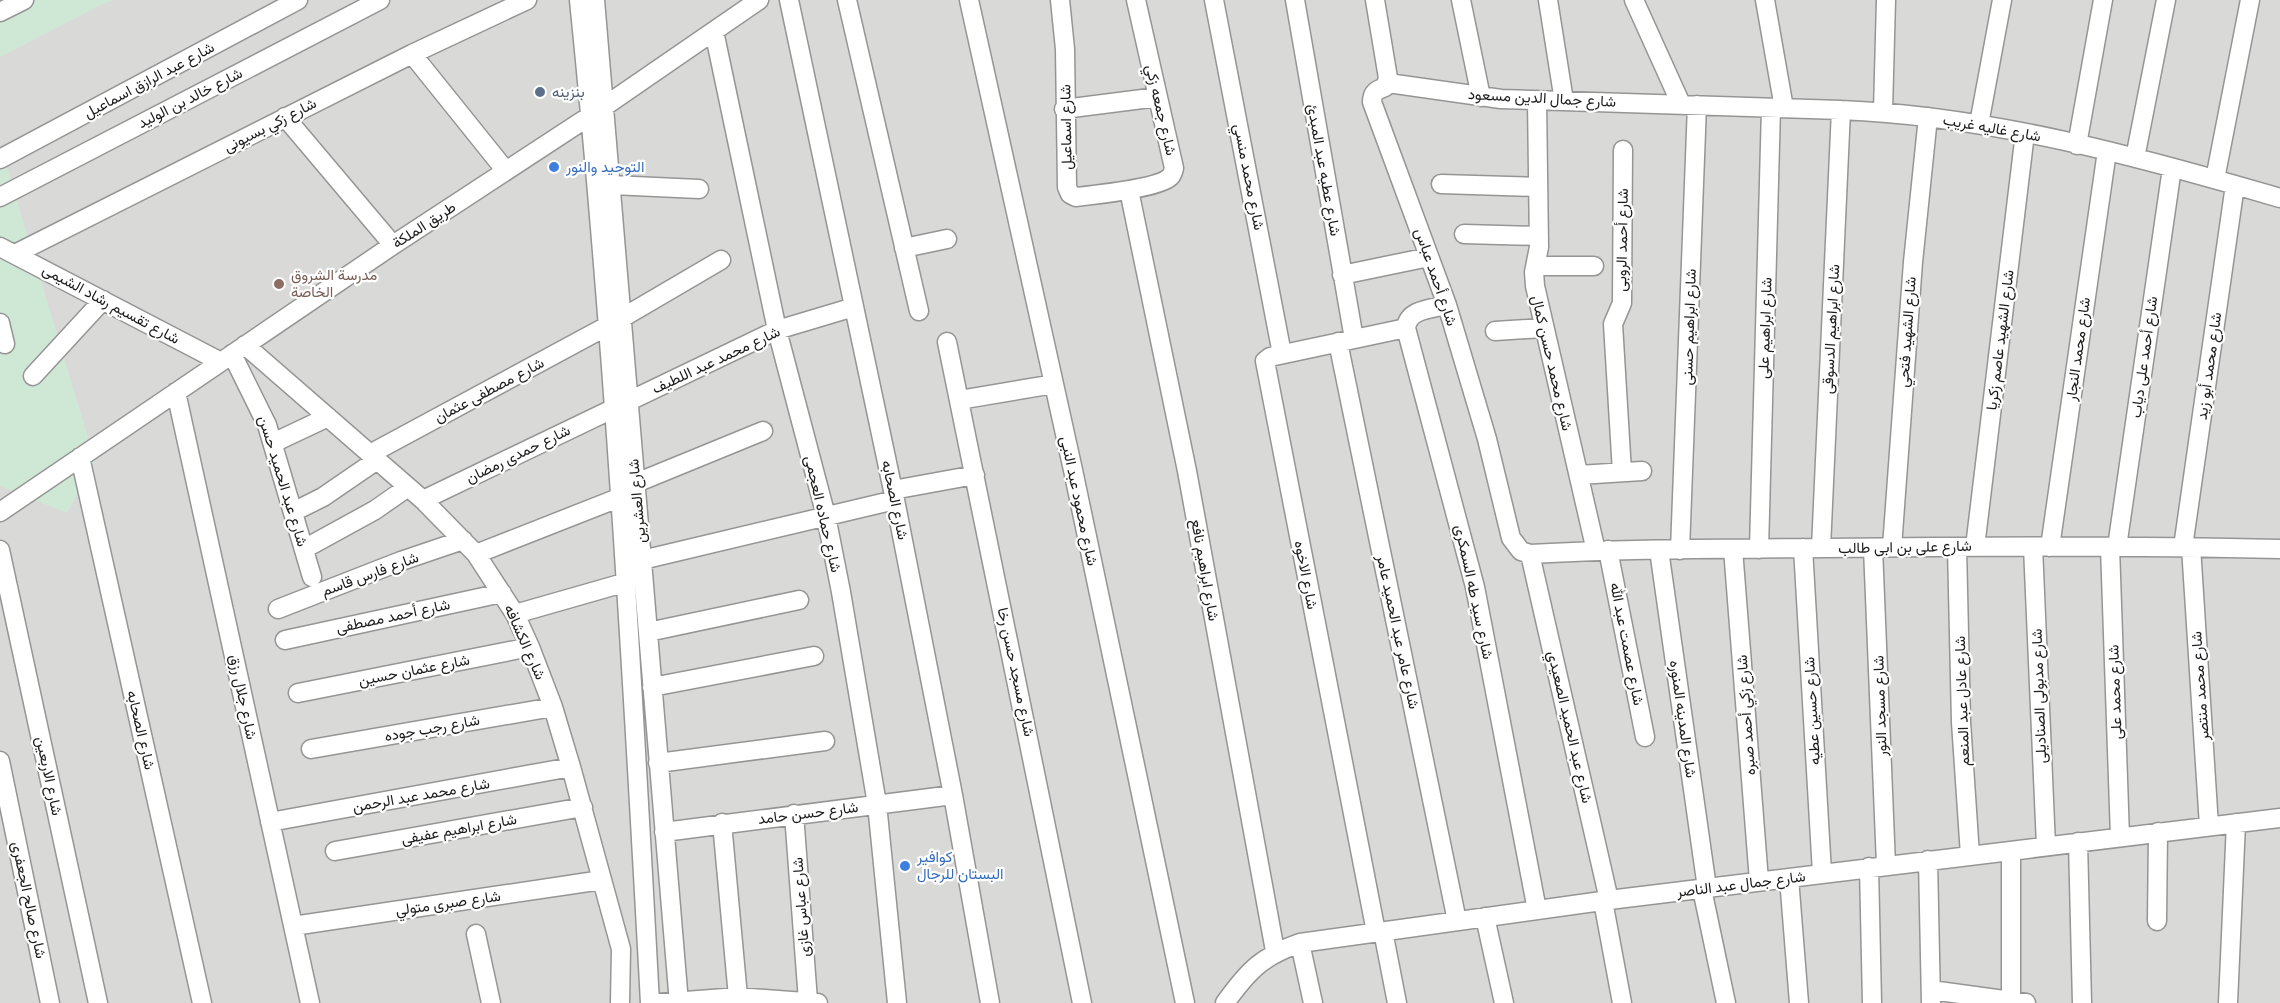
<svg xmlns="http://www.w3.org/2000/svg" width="2280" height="1003" viewBox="0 0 2280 1003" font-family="Roboto,Vazirmatn,sans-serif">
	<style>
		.residential { fill: #d9d9d8 }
		.farmland { fill: #cfe8d5 }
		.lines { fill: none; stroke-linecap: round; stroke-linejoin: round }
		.minor-casing { stroke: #959595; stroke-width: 21 }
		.minor { stroke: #fff; stroke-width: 18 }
		.service-dot { fill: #5c6f8a; stroke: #fff; stroke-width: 2 }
		.shop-dot { fill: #3f7fe0; stroke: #fff; stroke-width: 2 }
		.education-dot { fill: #8d6e63; stroke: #fff; stroke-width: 2 }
		.labels { text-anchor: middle; stroke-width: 4.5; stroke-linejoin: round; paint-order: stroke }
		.street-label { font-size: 15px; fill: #1b1b1b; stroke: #fff }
		.service-label { font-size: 15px; fill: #4e5e75; stroke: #fff; text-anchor: start }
		.shop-label { font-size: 15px; fill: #366cbe; stroke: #fff; text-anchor: start }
		.education-label { font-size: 15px; fill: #785e54; stroke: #fff; text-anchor: start }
	</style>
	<rect width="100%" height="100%" fill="#e4ebe2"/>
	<path class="residential" d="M0,0H2280V1003H0Z"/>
	<path class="farmland" d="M0,0H115L105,3L0,57Z
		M0,144L95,461L67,513L0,486Z"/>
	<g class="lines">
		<defs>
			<path id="minor" d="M579,0C613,334 632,668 650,1003
				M595,0L679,1003
				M789,0L895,500L953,795L990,1003
				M847,0L919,311
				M969,0L1073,470L1185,1003
				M1060,0L1065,49L1067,187L1070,194L1076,197C1094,195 1159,188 1170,177C1173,174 1173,172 1174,168L1136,0
				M1214,0L1282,354
				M1295,0L1354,339
				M1375,0L1388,78L1385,87C1377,90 1372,92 1372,102L1447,305L1487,439L1511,538L1521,551L1530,554C1629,548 1727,549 1826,548C1977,546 2129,545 2280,549
				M1461,0L1481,97
				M1548,0L1564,101
				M1634,0L1681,104
				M1765,0L1784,108
				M0,12L24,0
				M714,31L777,330L826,516L841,592L877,804L897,1003
				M412,54L506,171
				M1388,83L1501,99L1841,110C1990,116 2137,156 2280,198
				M1537,100L1539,247L1534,272L1535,286L1596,551
				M1064,109L1158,97
				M1883,111L1886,0
				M285,117L393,245
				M1979,124L2002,0
				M2077,145L2103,0
				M2135,158L2166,0
				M0,159L298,0
				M2215,179L2250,0
				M1441,184L1538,187
				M612,185L699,189
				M1129,190L1187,471L1275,951
				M0,197L380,0
				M1464,234L1539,236
				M0,247L221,362
				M904,248L947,239
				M15,254L412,54L527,0
				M1536,266H1594
				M1342,275L1429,257
				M1447,305C1431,309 1408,309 1406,328L1475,587L1537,910
				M0,323L5,344
				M1495,331L1543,328
				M947,342L1082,1003
				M1338,342L1457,921
				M245,345L423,500L476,554L515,614L530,647L553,707L571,767L621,949L620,1003
				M232,354L267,425L312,577
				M33,376L103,300
				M176,392L310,1003
				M959,400L1054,384
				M273,443L328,417
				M370,454L622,318L721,260
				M80,457L202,1003
				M1622,472L1613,324L1622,303L1623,150
				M1579,475L1642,471
				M636,483L763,431
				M893,490L975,475
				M423,500L777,330L854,307
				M0,512L393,245L605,106L759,0
				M293,512L323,497L377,460
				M1892,547L1913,262L1928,117
				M1957,547L1961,722L1970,855
				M1975,547L2025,133
				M2033,547L2046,846
				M2050,547L2107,151
				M2110,547L2120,837
				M2117,547L2172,168
				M2183,547L2235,185
				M2191,547L2209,826
				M1803,548L1822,873
				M1821,548L1841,110
				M1873,548L1886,865
				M304,549L375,510L408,487
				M1733,549L1759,881
				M1759,549L1771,108
				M0,550L98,1003
				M1608,550L1645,737
				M1659,550L1707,888
				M1680,550L1697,105
				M476,554L621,497
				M1530,554L1609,900
				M642,560L895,500
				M278,609L401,561L463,540
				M515,614L627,582
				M648,632L799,600
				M285,640L502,593
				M652,687L814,656
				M298,693L530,647
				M311,749L553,707
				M0,761L50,1003
				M658,763L825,741
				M794,814L808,1001
				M270,822L571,767
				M722,823L738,997
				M664,832L953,795
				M2078,842L2082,1003
				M335,851L583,807
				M2011,852V1003
				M1928,860L1931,1003
				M1869,867L1872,1003
				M1789,878L1799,1003
				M1702,889L1726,1003
				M1603,901L1622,1003
				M1485,917L1504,1003
				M2157,921L2158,832
				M293,926L602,880
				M1383,931L1397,1003
				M1376,932L1265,361L1270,357L1406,328
				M476,934L491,1003
				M1300,943L1313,1003
				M1931,990L2026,1003
				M659,1003L738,997L818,1003
				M1225,1003C1248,971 1262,956 1300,943L1609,900L2280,818
				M2228,1003L2236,823"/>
		</defs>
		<use href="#minor" class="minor-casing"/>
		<use href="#minor" class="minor"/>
	</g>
	<circle class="service-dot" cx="540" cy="92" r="6"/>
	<g class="shop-dot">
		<circle cx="554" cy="167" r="6"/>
		<circle cx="905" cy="866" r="6"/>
	</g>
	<circle class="education-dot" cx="279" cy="284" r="6"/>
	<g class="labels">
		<g class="street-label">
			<text transform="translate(149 80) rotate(-28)" y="5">شارع عبد الرازق اسماعيل</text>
			<text transform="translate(190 98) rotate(-27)" y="5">شارع خالد بن الوليد</text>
			<text transform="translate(1542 98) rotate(3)" y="5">شارع جمال الدين مسعود</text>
			<text transform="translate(1161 110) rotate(77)" y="5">شارع جمعه زكي</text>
			<text transform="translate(270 125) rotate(-27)" y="5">شارع زكي بسيونى</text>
			<text transform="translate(1066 127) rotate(-91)" y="5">شارع اسماعيل</text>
			<text transform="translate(1992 128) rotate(10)" y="5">شارع غاليه غريب</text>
			<text transform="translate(1324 170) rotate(80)" y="5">شارع عطيه عبد المبدئ</text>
			<text transform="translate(1249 177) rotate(79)" y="5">شارع محمد منسي</text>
			<text transform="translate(424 225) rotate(-33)" y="5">طريق الملكة</text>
			<text transform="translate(1622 240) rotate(-89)" y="5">شارع أحمد الروبى</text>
			<text transform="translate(1436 277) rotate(71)" y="5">شارع أحمد عباس</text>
			<text transform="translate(111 304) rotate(28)" y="5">شارع تقسيم رشاد الشيمى</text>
			<text transform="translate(1689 327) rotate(-88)" y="5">شارع ابراهيم حسنى</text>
			<text transform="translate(1765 328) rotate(-88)" y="5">شارع ابراهيم على</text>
			<text transform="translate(1831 329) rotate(-87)" y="5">شارع ابراهيم الدسوقى</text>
			<text transform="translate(1907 332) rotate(-86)" y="5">شارع الشهيد فتحي</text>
			<text transform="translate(2000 340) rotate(-83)" y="5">شارع الشهيد عاصم زكريا</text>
			<text transform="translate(2078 349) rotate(-82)" y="5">شارع محمد النجار</text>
			<text transform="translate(2144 357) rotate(-82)" y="5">شارع أحمد على دياب</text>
			<text transform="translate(716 360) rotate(-25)" y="5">شارع محمد عبد اللطيف</text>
			<text transform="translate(1552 363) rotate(77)" y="5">شارع محمد حسن كمال</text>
			<text transform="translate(2209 366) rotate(-82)" y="5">شارع محمد أبو زيد</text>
			<text transform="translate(489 390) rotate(-28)" y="5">شارع مصطفى عثمان</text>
			<text transform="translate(518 454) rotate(-26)" y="5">شارع حمدى رمضان</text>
			<text transform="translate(283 481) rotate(73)" y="5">شارع عبد الحميد حسن</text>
			<text transform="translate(895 500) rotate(78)" y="5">شارع الصحابه</text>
			<text transform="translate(637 501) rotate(-95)" y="5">شارع العشرين</text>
			<text transform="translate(1079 501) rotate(78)" y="5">شارع محمود عبد النبى</text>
			<text transform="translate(823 514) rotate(77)" y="5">شارع حماده العجمى</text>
			<text transform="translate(1905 547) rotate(-1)" y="5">شارع على بن ابى طالب</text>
			<text transform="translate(1205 570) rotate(80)" y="5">شارع ابراهيم نافع</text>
			<text transform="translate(370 574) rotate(-20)" y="5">شارع فارس قاسم</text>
			<text transform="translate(1306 575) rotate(79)" y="5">شارع الاخوه</text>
			<text transform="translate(1474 592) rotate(78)" y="5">شارع سيد طه السمكرى</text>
			<text transform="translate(393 616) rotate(-12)" y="5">شارع أحمد مصطفى</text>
			<text transform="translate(1398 632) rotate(78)" y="5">شارع عامر عبد الحميد عامر</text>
			<text transform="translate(525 642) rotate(66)" y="5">شارع الكشافه</text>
			<text transform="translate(1627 644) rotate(79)" y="5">شارع عصمت عبد الله</text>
			<text transform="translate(414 670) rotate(-11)" y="5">شارع عثمان حسين</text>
			<text transform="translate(1016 672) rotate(78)" y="5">شارع مسجد حسن رخا</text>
			<text transform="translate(2200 686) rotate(-94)" y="5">شارع محمد منتصر</text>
			<text transform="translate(2115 692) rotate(-92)" y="5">شارع محمد على</text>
			<text transform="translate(2039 696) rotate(-92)" y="5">شارع مدبولى الصناديلى</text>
			<text transform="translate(243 697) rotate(78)" y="5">شارع جلال رزق</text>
			<text transform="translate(1962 701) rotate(-92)" y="5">شارع عادل عبد المنعم</text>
			<text transform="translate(1880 706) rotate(-92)" y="5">شارع مسجد النور</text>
			<text transform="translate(1812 711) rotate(-93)" y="5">شارع حسين عطيه</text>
			<text transform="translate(1746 715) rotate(-94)" y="5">شارع زكي أحمد صبره</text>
			<text transform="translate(1683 719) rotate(82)" y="5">شارع المدينه المنوره</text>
			<text transform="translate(1570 727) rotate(77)" y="5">شارع عبد الحميد الصعيدي</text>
			<text transform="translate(432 728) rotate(-10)" y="5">شارع رجب جوده</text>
			<text transform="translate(141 730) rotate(77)" y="5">شارع الصحابه</text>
			<text transform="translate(49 776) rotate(78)" y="5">شارع الاربعين</text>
			<text transform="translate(421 795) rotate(-10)" y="5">شارع محمد عبد الرحمن</text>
			<text transform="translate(808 813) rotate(-7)" y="5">شارع حسن حامد</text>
			<text transform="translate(459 829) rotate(-10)" y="5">شارع ابراهيم عفيفى</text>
			<text transform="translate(1741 884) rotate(-7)" y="5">شارع جمال عبد الناصر</text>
			<text transform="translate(29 900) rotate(78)" y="5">شارع صالح الجعفرى</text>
			<text transform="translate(448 903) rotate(-8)" y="5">شارع صبرى متولي</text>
			<text transform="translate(801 907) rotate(-94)" y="5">شارع عباس غازى</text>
		</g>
		<g class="service-label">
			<text x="552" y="97">بنزينه</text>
		</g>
		<g class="shop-label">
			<text x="566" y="172">التوحيد والنور</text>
			<text x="917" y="862">كوافير<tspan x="917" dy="17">البستان للرجال</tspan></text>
		</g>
		<g class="education-label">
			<text x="291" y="280">مدرسة الشروق<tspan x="291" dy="17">الخاصة</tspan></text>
		</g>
	</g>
</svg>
